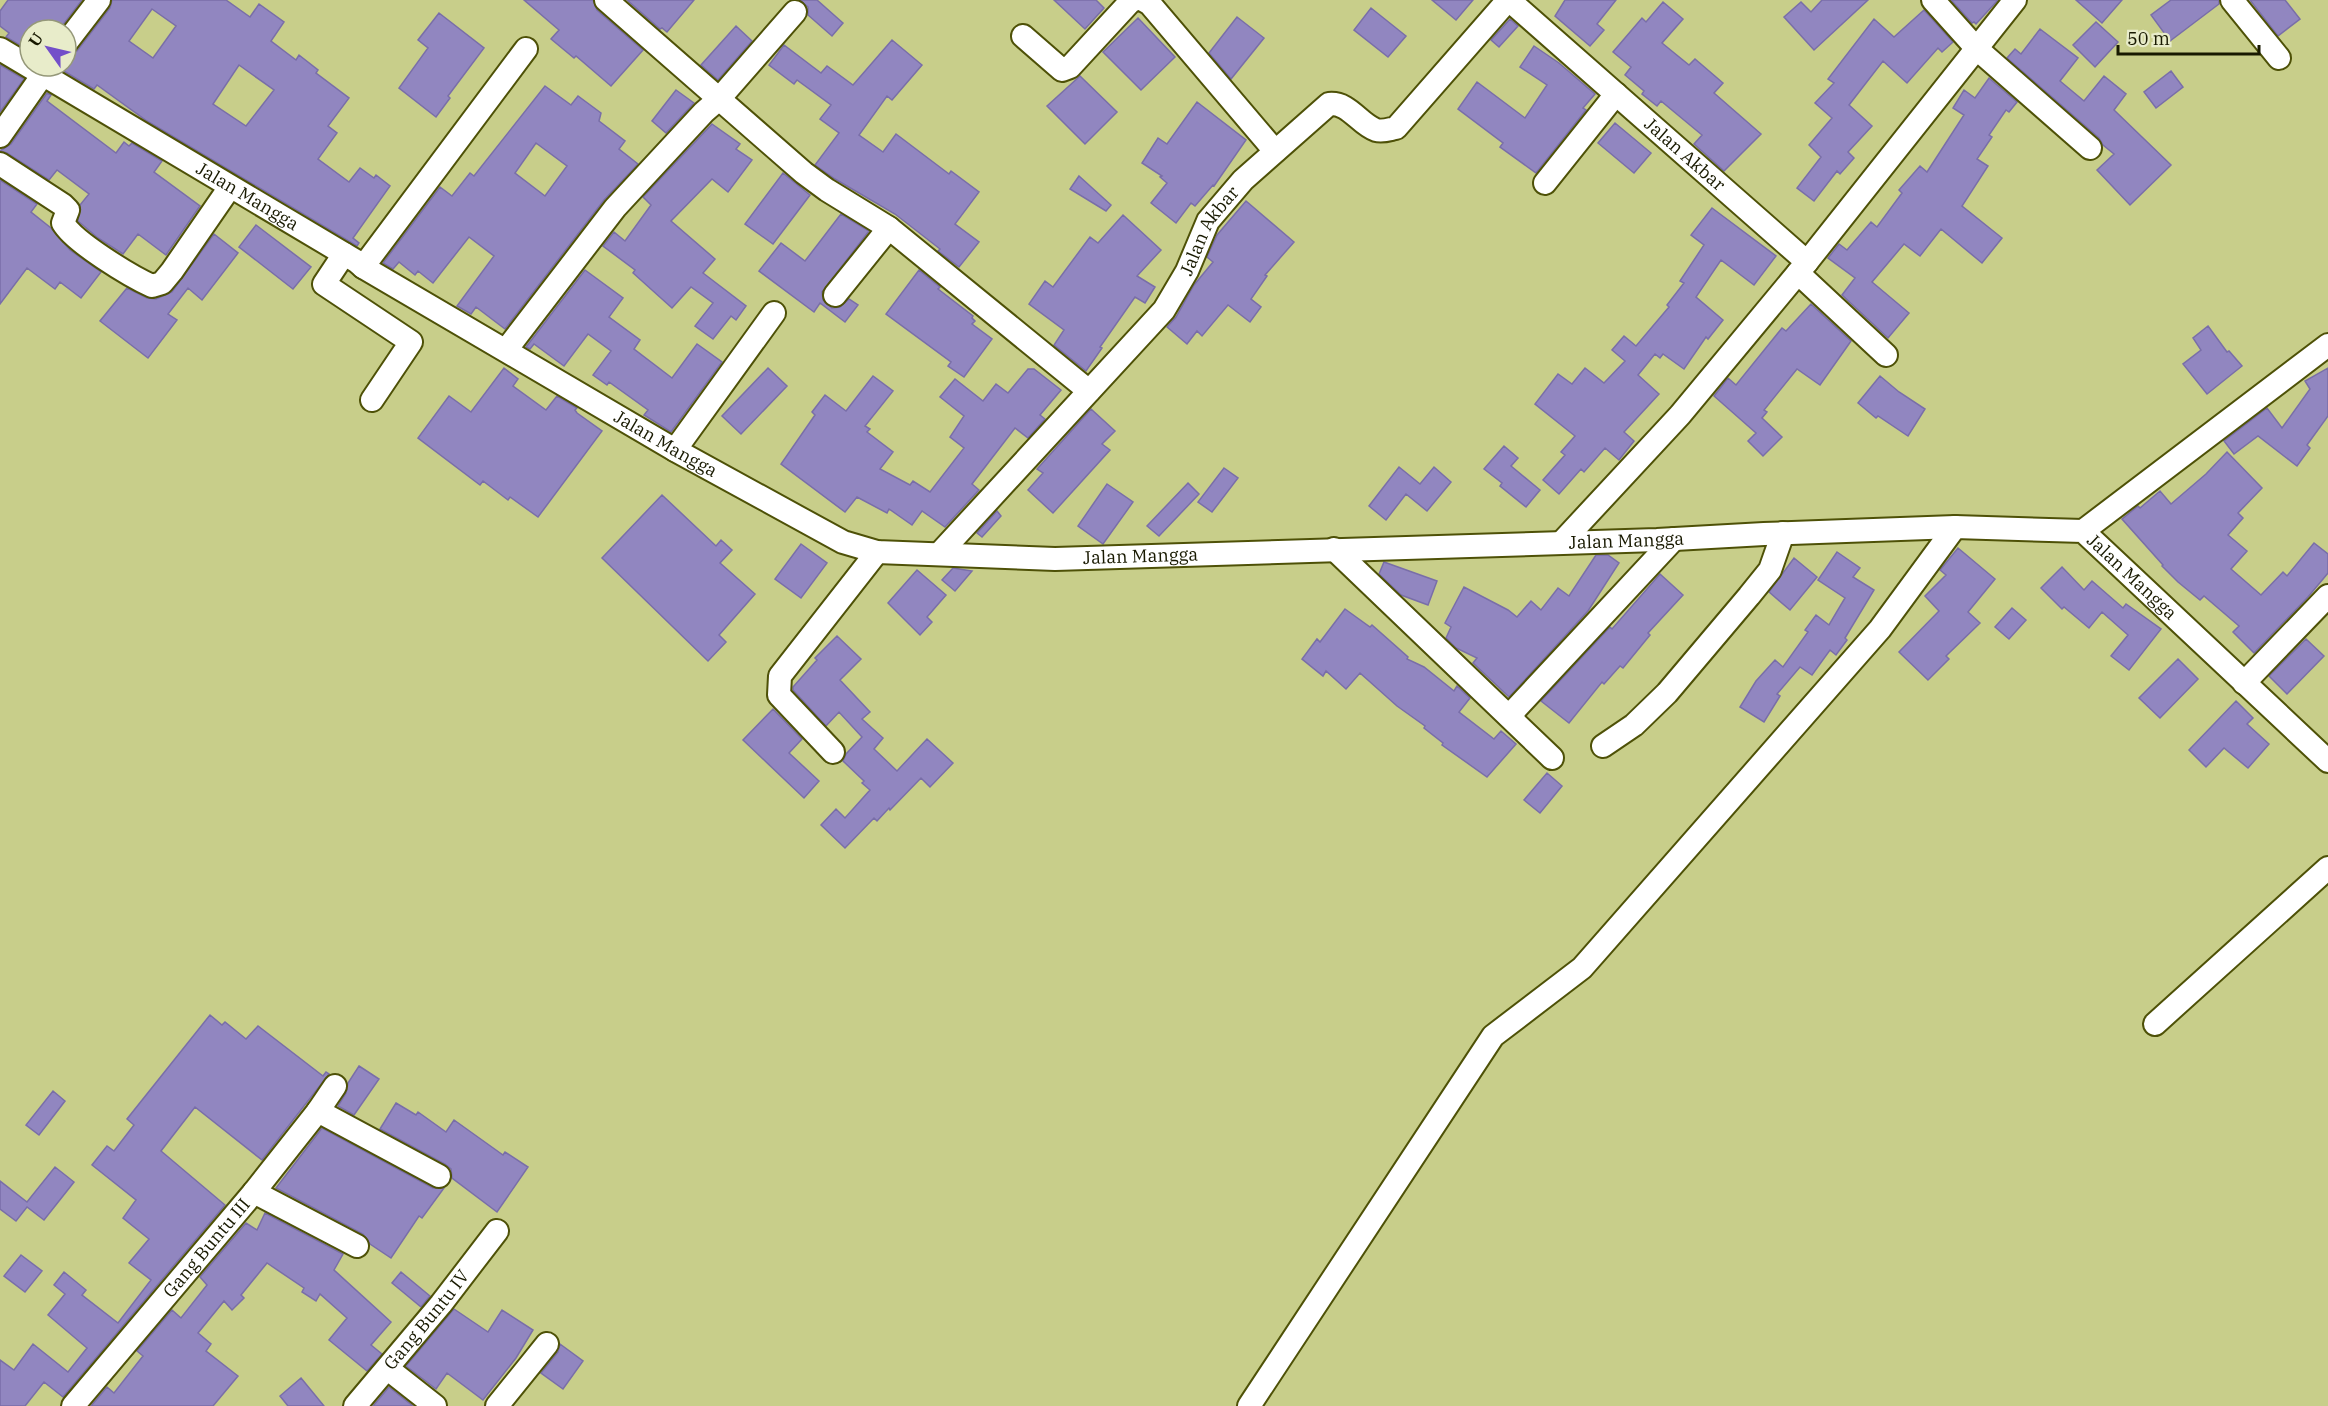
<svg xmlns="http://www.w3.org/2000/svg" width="2328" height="1406" viewBox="0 0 2328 1406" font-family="'IBM Plex Serif',serif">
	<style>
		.building { fill: #9186c0; stroke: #796ea8; stroke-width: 1.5; fill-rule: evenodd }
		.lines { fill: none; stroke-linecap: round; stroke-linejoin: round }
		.minor-casing { stroke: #4e5107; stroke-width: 26 }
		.minor { stroke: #fff; stroke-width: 22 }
		.labels { text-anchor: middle; stroke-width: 6; stroke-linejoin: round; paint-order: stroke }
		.street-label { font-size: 18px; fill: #181900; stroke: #e8ecca }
	</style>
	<rect width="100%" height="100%" fill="#c8ce8a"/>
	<path class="building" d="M8,0H82L59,30H30V51L6,37L9,33L0,26V11Z
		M112,0H226L250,17L259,4L284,22L271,41L296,60L299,55L318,70L316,73L349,98L328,126L337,133L318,159L349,182L360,168L374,178L376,175L390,186L353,238L359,243L357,246L147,121L97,85L94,89L62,70V66H66V56L77,51L110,8ZM152,9L176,26L153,58L129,41ZM239,65L274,90L246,126L213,104Z
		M524,0H593L597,10L643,50L611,86L576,56L574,58L551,39L559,30Z
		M627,0H694L667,32L662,28L660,29Z
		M800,0H817L843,23L832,36L808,15V7Z
		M1054,0H1096L1104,8L1085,29Z
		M1432,0H1473L1456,20Z
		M1565,0H1616L1597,24L1604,30L1590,46L1555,16Z
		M1822,0H1868L1814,50L1784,17L1801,2L1811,12Z
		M1951,0H1998L1976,24L1974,22L1972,23Z
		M2076,0H2122L2102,23Z
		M2171,0H2219V4L2170,41L2151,15Z
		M2250,0H2285L2300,19L2278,36Z
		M1663,2L1683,19L1662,43L1689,65L1695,59L1723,83L1714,93L1761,134L1724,171L1694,144L1702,135L1661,101L1657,106L1642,94L1644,91L1625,75L1631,67L1613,52L1642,18L1646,22Z
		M1371,8L1406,36L1388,57L1354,30Z
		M1924,10L1953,42L1942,52L1938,48L1907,83L1883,61L1849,105L1872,126L1848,152L1854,158L1840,174L1837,171L1814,201L1797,188L1821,157L1809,145L1832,118L1815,103L1834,83L1828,79L1874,19L1894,37Z
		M439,13L484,48L448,96L450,98L436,117L399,88L428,48L418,40Z
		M1237,17L1264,38L1231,79L1209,53Z
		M1138,18L1175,57L1141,90L1103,52Z
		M1510,19L1518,26L1499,47L1491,40Z
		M2096,22L2118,42L2095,67L2073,45Z
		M736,26L752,41L718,80L701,65Z
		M2040,29L2078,58L2060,81L2084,101L2104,76L2126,94L2114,110L2171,165L2130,205L2097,170L2114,154L2103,145L2099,138L2007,58L2015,49L2021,54Z
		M892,40L922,65L892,100L887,96L859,135L883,152L896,134L949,174L951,171L979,192L955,224L979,242L959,267L938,251L940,249L895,214L835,179L815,165L839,133L820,119L831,105L797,80L794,84L769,65L784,45L821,73L827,66L853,85Z
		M1534,46L1559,63L1595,94L1583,108L1586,110L1536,173L1500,147L1503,143L1458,109L1477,82L1525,118L1547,85L1520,67Z
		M0,65L24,79L0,112Z
		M2171,71L2183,87L2156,108L2144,92Z
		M1080,76L1117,112L1085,144L1047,106Z
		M1989,78L2017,102L2009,112L2006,110L1989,135L1992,137L1977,159L1988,166L1962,206L2002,238L1982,263L1941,229L1920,256L1904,244L1872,282L1909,313L1888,338L1842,295L1855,278L1828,258L1839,244L1847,250L1871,222L1877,227L1902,193L1899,190L1920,166L1927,172L1964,115L1953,108L1964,90L1975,98Z
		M545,86L571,105L578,96L601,113L599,121L625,141L619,149L638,164L604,200L505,329L476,307L471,314L457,306L494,256L469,237L433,283L418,271L415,275L399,262L393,269L383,263L440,187L452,196L470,173L474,176ZM536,143L567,166L545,196L515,173Z
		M676,90L694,103L666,133L652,121Z
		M47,93L51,95L47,101L116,153L124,142L129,146L132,143L162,161L154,172L200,206L166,255L138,234L123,254L98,238L78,221L80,205L89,194L57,170L49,180L7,153L0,151L11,144Z
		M1197,102L1246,140L1214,186L1213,185L1195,206L1191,203L1176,223L1151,203L1167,183L1160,177L1162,176L1142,163L1158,138L1167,144Z
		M1615,123L1651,153L1634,173L1598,143Z
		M712,124L740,144L736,149L752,160L728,192L712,179L671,221L715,259L703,273L746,306L736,320L731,316L713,339L695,326L713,303L691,287L672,308L633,273L635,270L603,246L614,232L625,241L651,205L643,197Z
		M783,173L810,195L773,244L745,224Z
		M1079,176L1111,205L1106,211L1070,189Z
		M0,180L37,204L31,212L51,228L70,250L101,272L81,298L60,282L55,289L27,268L0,304Z
		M1246,201L1294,242L1265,275L1267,276L1251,299L1261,307L1250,322L1228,305L1202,336L1197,331L1187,344L1167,327L1176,317L1194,285L1213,262L1207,257L1217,235Z
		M1712,208L1776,256L1754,285L1721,260L1696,297L1723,320L1708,339L1706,337L1684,369L1663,354L1660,358L1655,354L1638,375L1659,394L1624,432L1634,441L1619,460L1605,448L1584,472L1581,469L1559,494L1543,480L1565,455L1561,452L1575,436L1535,404L1558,374L1572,384L1585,368L1604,383L1625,361L1612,350L1624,336L1636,346L1669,307L1667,305L1684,283L1680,281L1704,245L1691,235Z
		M841,214L869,231L822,292L823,300L832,308L840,307L849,299L858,305L845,322L820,303L814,312L759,271L781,243L805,261Z
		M1123,215L1161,250L1137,276L1155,287L1145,303L1135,297L1100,347L1102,348L1086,371L1054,345L1064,330L1029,304L1045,281L1053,287L1090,237L1098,243Z
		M256,225L311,267L293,289L239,247Z
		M214,234L238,253L202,300L188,288L168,314L177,320L148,358L100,321L127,288L147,298L156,299L172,292Z
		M585,270L623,298L609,317L640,340L634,349L672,378L697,344L722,362L671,432L644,415L648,410L609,382L607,385L593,375L611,351L588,334L564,366L534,344L530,349L526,347Z
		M919,270L940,287L938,289L973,316L972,318L975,321L972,324L992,339L964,377L948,366L951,362L886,314Z
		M1811,304L1851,341L1820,385L1797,369L1764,410L1767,412L1762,418L1782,437L1763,456L1748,441L1756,433L1714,396L1728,378L1736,385L1782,328L1786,331Z
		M2208,326L2227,352L2229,351L2242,366L2207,394L2183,364L2201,350L2193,338Z
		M504,368L518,379L513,386L546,410L557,396L577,408L575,410L577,413L602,431L538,517L510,497L508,500L483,481L480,485L418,438L449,396L471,412Z
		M768,368L787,386L741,434L722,416Z
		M2328,368V416L2307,445L2310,448L2297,466L2258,436L2234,454L2224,441L2267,408L2282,428L2310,389L2305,381Z
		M1028,369H1034L1061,390L1040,415L1045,419L1028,438L1015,428L972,484L979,490L945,527L922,511L912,525L889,509L887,513L857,497L845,512L781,464L815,415L812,412L825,395L846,411L873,376L893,391L865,426L870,429L867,432L893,452L880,469L910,485L913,481L930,492L964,448L950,437L964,416L940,397L955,379L983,401L996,384L1008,393Z
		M1880,376L1899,392L1925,409L1908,436L1878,416L1876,418L1858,403Z
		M1091,409L1115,431L1102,444L1110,450L1053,513L1028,490L1043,473L1037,469Z
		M1504,446L1518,458L1511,466L1540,490L1526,507L1500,486L1502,483L1484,469Z
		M2227,452L2262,488L2238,513L2243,518L2228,535L2247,551L2231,569L2261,595L2283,572L2287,576L2314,543L2328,554V573L2308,597L2254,653L2233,632L2239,626L2204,596L2200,600L2178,582L2162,566L2163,565L2122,519L2138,506L2140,508L2160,491L2171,504L2206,474Z
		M1399,467L1420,484L1434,467L1451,482L1427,511L1406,494L1386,520L1369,506Z
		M1224,468L1238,478L1212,512L1198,502Z
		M1188,483L1199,494L1159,536L1147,526Z
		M1107,484L1133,502L1103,544L1078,526Z
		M662,495L716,546L721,540L732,550L720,563L755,594L719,635L726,642L708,661L602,558Z
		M997,511L1001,516L982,537L977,533Z
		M801,544L827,563L801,598L775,579Z
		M1958,548L1995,579L1968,612L1980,623L1946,656L1949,659L1928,680L1899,652L1939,611L1925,596L1946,575L1940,570Z
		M1837,552L1860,568L1853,577L1874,590L1845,638L1847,640L1836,655L1830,650L1812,675L1800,667L1777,694L1780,696L1764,722L1740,707L1756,681L1775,660L1783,667L1808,632L1805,630L1816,615L1829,625L1845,598L1818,580Z
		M1596,555H1608L1619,563L1588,611L1509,697L1473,663L1477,658L1456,648L1446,638L1451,627L1445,623L1464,587L1508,610L1517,617L1531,601L1541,610L1558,588L1569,596Z
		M1794,558L1817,577L1790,610L1769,592Z
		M1384,562L1437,581L1428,605L1401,595L1379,574Z
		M2062,567L2084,590L2092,581L2123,608L2126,604L2161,629L2129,670L2111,656L2128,635L2102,612L2089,628L2064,607L2062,609L2041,588Z
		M953,568L972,571L955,591L942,580Z
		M917,570L946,595L927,617L932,622L920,635L888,603Z
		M1660,574L1683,595L1648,633L1650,635L1623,668L1620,666L1604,684L1602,682L1569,723L1541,701L1610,627L1612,629Z
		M2012,608L2026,620L2009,639L1995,627Z
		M1345,609L1370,627L1372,625L1408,657L1407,659L1424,667L1454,691L1457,686L1470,698L1459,712L1494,739L1501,731L1516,744L1487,777L1442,745L1443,743L1424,728L1425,726L1397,706L1360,673L1346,689L1326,671L1323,676L1302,659L1317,639L1320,642Z
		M837,636L861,659L840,680L870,712L862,719L883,738L874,749L897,771L927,739L953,763L930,787L921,778L890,810L889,808L877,821L874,818L845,848L821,825L836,809L845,818L870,790L862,783L864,781L843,761L846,754L862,737L839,712L826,726L793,690V687L817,660L815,658Z
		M2306,639L2324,656L2287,694L2269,676Z
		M2178,659L2198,679L2160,718L2139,698Z
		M2236,701L2253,718L2247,724L2269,744L2248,768L2224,748L2206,767L2189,750Z
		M773,709L802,739L789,753L819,781L804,798L743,740Z
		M1547,773L1562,786L1540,813L1524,800Z
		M210,1015L222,1025L225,1022L246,1039L258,1026L323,1076L326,1072L329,1074L262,1160L195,1107L161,1151L225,1205L63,1397L44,1382L25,1406H0V1360L14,1370L33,1344L68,1372L87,1348L48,1315L65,1294L54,1285L64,1272L86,1290L82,1295L118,1323L151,1280L129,1263L149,1239L123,1218L136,1200L92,1165L107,1146L114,1151L134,1125L127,1119Z
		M359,1066L379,1079L354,1115L338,1106L346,1093L348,1083Z
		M53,1091L65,1101L39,1135L26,1125Z
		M396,1103L416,1115L418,1112L446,1132L454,1120L503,1155L505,1152L528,1167L497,1212L452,1178L451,1169L445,1164L380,1129Z
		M322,1128L433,1188H444L422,1218L419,1216L391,1258L370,1244L363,1234L276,1188Z
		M55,1167L74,1182L44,1220L27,1207L16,1221L0,1209V1181L27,1202Z
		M265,1213L343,1254L334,1270L391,1322L371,1345L382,1354L367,1371L329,1340L347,1318L320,1294L316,1301L302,1292L304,1288L267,1263L241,1295L244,1298L232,1310L224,1301L198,1333L211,1344L206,1351L238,1376L213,1406H91L107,1387L114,1393L143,1356L137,1351L172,1310L181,1318L207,1285L200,1277L246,1223L257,1230Z
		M21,1255L42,1271L25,1292L4,1276Z
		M401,1272L430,1296L421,1307L392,1283Z
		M454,1309L488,1332L502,1310L533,1330L516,1358L483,1400L447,1373L436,1389L406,1366Z
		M560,1344L583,1361L563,1389L541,1373L558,1352Z
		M301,1378L324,1406H288L280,1396Z
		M389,1387L413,1406H373Z"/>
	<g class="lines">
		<defs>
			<g id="minor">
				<path d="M606,0L804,173L827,190L889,228L1089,391"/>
				<path d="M1143,0L1150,4L1275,151"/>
				<path id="s1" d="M1509,0L1807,262"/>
				<path d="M1933,0L1977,49L2090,148"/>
				<path d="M2232,0L2279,58"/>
				<path d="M1023,36L1062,70L1070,67L1130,2L1134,0"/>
				<path d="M66,43L99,0"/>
				<path id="s2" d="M0,49L356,261L363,267L675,450L843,542L877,552L1055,559L1657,540L1764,534L1955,527L2083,531L2328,761"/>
				<path d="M0,136L49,66"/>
				<path d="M0,164L63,205L68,210L63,223C74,242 130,276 152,286L162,283L172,271L230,187"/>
				<path d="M1545,183L1616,94"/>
				<path d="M344,254L324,284L411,342L372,400"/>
				<path d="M363,267L526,49"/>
				<path d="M1798,273L1886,355"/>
				<path d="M835,295L889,228"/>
				<path d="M506,350L615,208L704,112L719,99L795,12"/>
				<path d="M675,450L774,313"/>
				<path d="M2083,531L2328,345"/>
				<path d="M1562,542L1680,415L1807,262L2015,0"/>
				<path d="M1334,549L1552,758"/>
				<path id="s3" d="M940,553L1164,310L1187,271L1208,221L1243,180L1329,104C1349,102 1359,124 1376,130C1383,132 1390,129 1396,128L1508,0"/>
				<path d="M2244,683L2328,596"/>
				<path d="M1509,716L1674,539"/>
				<path d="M1603,746L1634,725L1667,693L1749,596L1770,570L1783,533"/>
				<path d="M833,752L779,695L780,676L877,552"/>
				<path d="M2155,1024L2328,868"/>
				<path d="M318,1111L439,1176"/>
				<path d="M254,1192L357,1246"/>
				<path d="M388,1369L435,1406"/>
				<path id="s4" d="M73,1406L254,1192L318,1111L335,1086"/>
				<path id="s5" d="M355,1406L441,1304L497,1231"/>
				<path d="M497,1406L547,1344"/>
				<path d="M1249,1406L1493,1036L1582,968L1880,629L1955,527"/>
			</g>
		</defs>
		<use href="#minor" class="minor-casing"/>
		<use href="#minor" class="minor"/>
	</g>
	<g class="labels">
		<g class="street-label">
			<text dy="6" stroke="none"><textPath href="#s1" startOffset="234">Jalan Akbar</textPath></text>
			<text dy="6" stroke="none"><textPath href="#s2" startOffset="288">Jalan Mangga</textPath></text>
			<text dy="6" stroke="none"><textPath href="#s3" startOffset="422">Jalan Akbar</textPath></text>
			<text dy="6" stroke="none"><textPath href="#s2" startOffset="774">Jalan Mangga</textPath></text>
			<text dy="6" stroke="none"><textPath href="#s2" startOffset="1762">Jalan Mangga</textPath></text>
			<text dy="6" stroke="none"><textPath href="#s2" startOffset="1276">Jalan Mangga</textPath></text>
			<text dy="6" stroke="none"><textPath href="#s2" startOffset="2286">Jalan Mangga</textPath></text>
			<text dy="6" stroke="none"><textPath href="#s4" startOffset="207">Gang Buntu III</textPath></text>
			<text dy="6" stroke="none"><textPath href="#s5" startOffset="112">Gang Buntu IV</textPath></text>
		</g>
	</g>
	<g transform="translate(48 48) rotate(304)"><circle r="28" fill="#e8ecca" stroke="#959879" stroke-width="1.5"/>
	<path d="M0-4.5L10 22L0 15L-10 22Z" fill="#734fc9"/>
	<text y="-9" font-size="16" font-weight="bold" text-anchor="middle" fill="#181900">U</text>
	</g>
	<path d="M2118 45v9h141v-9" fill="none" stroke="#181900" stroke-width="3"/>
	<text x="2127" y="45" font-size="18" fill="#181900" stroke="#e8ecca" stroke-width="4.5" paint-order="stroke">50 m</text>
</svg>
